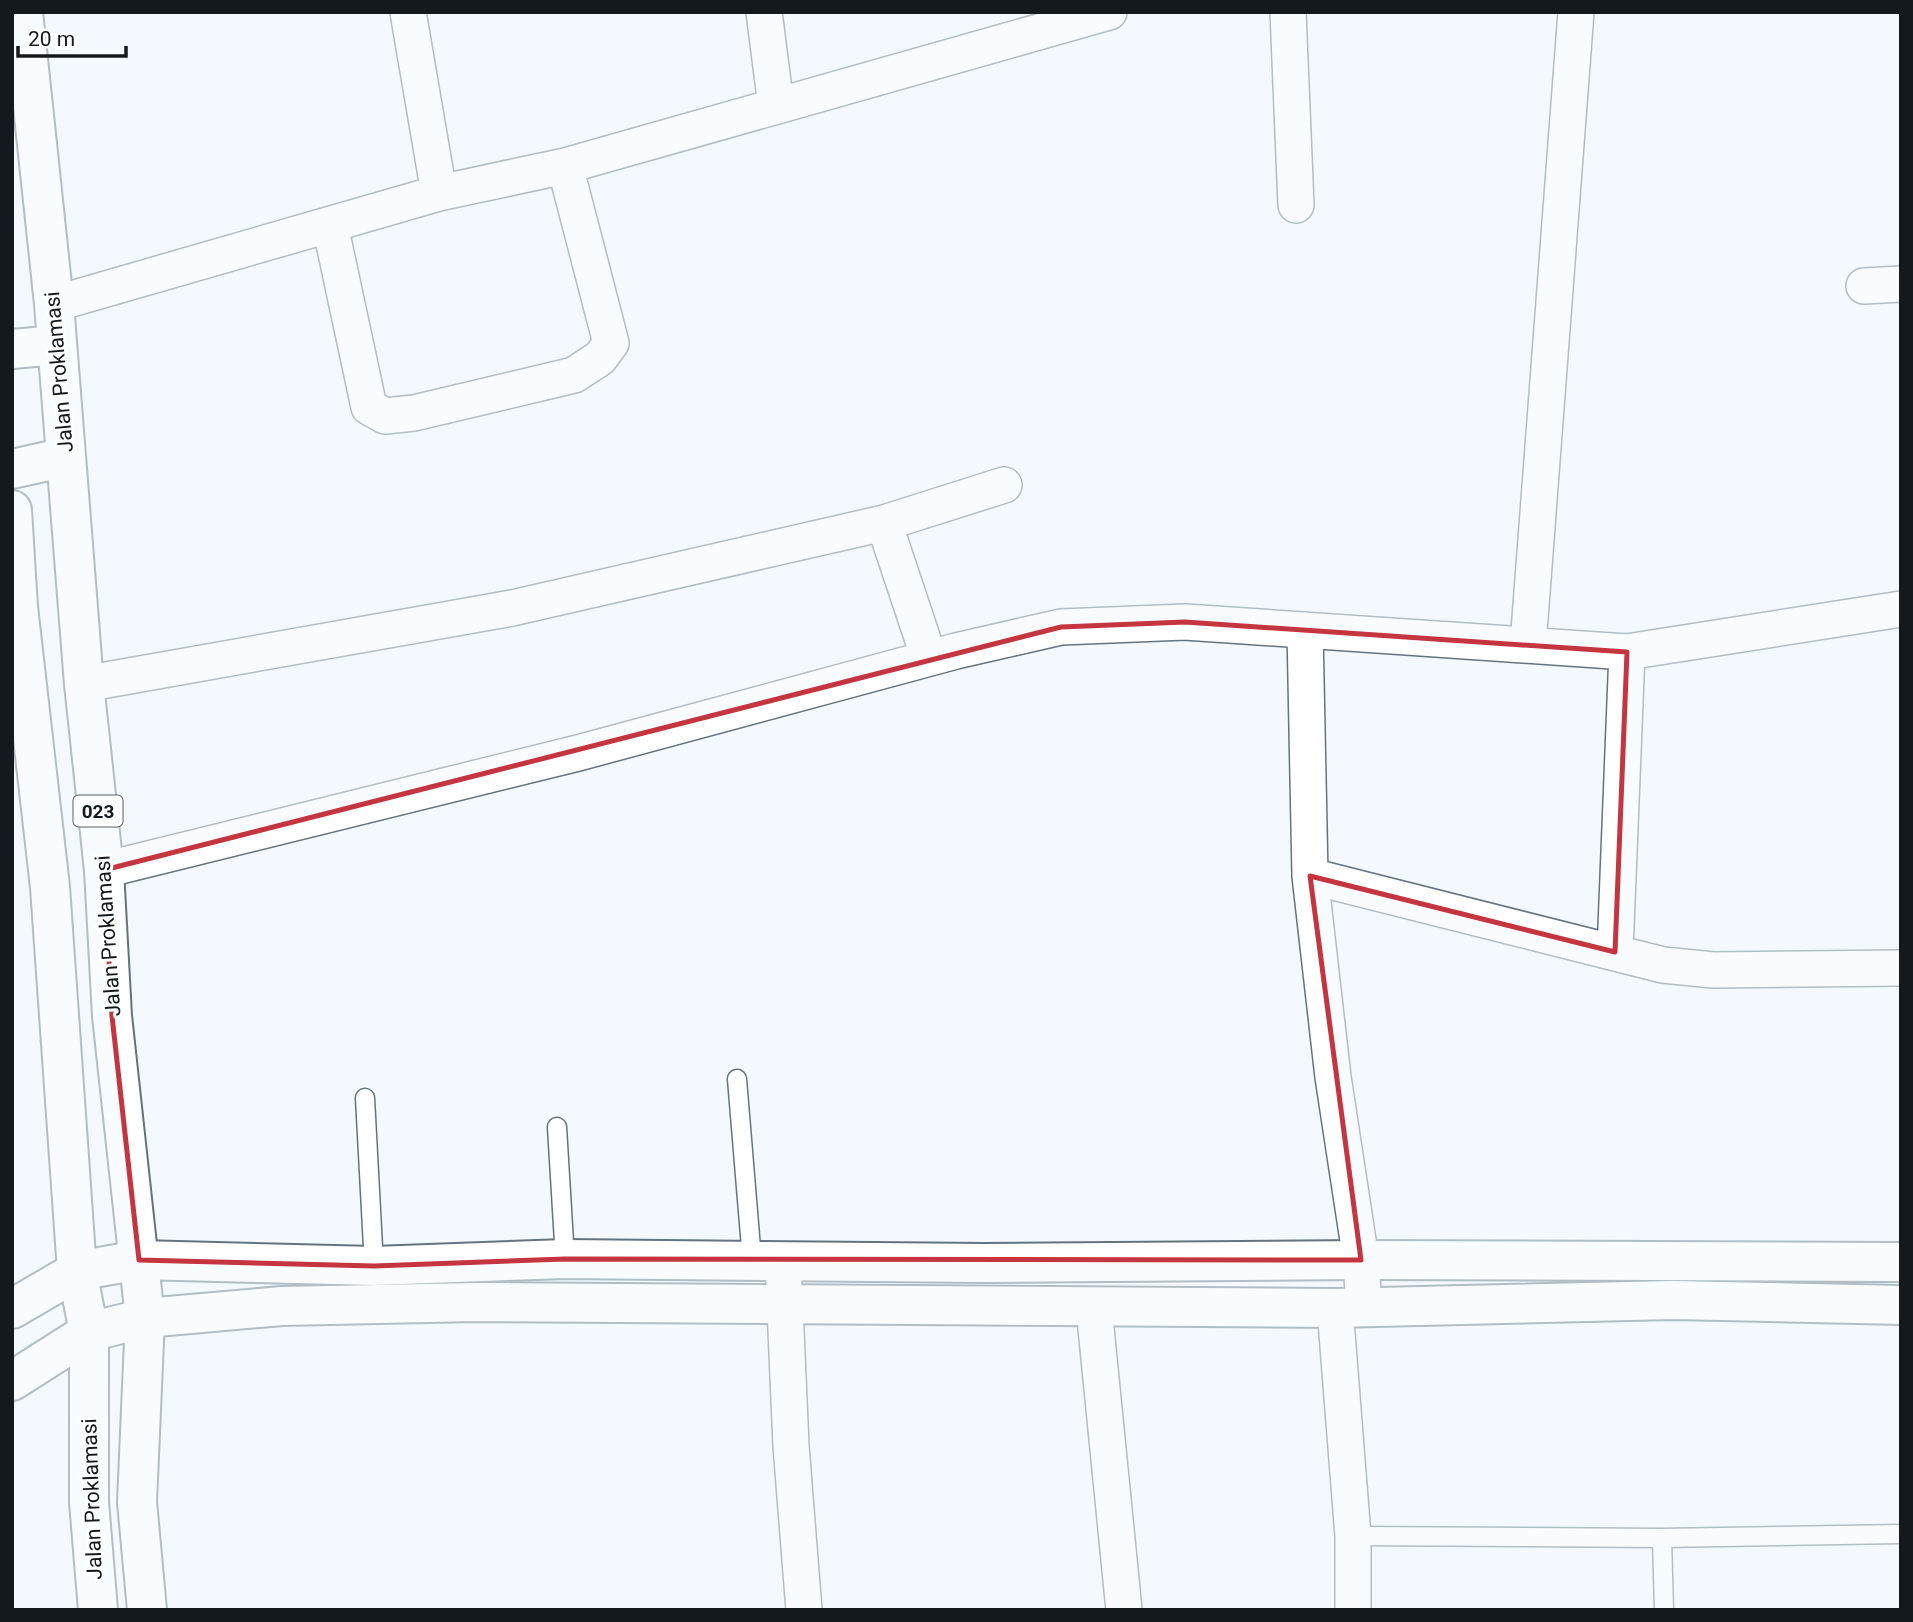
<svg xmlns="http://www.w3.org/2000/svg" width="1913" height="1622" viewBox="0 0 1913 1622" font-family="Roboto,sans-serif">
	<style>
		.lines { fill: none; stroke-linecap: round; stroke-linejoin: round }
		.service-casing { stroke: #65737f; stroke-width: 21 }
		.minor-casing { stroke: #65737f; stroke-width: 38 }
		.secondary-casing { stroke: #65737f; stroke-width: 42 }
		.trunk-casing { stroke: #65737f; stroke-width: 42 }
		.service { stroke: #fff; stroke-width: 18 }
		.minor { stroke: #fff; stroke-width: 35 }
		.secondary { stroke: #fff; stroke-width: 38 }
		.trunk { stroke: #fff; stroke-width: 38 }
		.marked { fill: none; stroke: #c5353f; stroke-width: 5; stroke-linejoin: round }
		.labels { text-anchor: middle; stroke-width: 6; stroke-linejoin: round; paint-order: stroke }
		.shield { fill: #fff; stroke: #5a5e62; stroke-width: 2 }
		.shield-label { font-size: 19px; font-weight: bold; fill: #14191e }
		.street-label { font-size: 21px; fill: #14191e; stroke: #fff }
	</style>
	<rect width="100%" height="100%" fill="#f3f9ff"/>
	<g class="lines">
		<defs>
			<path id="service" d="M737,1079L752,1260
				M365,1098L374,1266
				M557,1127L565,1259
				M1353,1536L1662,1538L1901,1534
				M1662,1538L1664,1610"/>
			<path id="minor" d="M408,12L439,193
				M764,12L776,106
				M1288,12L1296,205
				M330,225L369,407L385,416L414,413L574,375L600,358L611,343L565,166
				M1864,286L1901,284
				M54,304L439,193L565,166L1109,12
				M1305,630L1310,876L1333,1077L1361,1260L1364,1307
				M1528,645L1576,12
				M1627,652L1901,609
				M929,658L884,523L1004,485
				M84,684L512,608L884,523
				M104,870L578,753L956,651L1061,627L1185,622L1627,652L1615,952
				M1310,876L1663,965L1713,970L1901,968
				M783,1261L791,1446L804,1610
				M1094,1308L1124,1610
				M1335,1308L1353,1536V1610"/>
			<path id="secondary" d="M12,1309L77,1271L139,1260L374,1266L565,1259L985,1263L1361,1260L1901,1262
				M12,1381L89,1332L145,1318L282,1306L477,1302L1335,1308L1673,1300L1901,1305"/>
			<path id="trunk" d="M23,12L54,304L84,684L104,870L112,1016L145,1318L137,1502L147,1610
				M12,349L57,345
				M12,469L66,457
				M12,510L18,607L50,887L77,1271L89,1332V1502L98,1610"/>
		</defs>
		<use href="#service" class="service-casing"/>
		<use href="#minor" class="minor-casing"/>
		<use href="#secondary" class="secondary-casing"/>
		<use href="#trunk" class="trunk-casing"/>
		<use href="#service" class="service"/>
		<use href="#minor" class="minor"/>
		<use href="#secondary" class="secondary"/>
		<use href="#trunk" class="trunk"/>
	</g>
	<path d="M0 0H1913V1622H0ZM1185,622L1627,652L1615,952L1310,876L1361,1260L565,1259L374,1266L139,1260L112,1016L104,870L1061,627Z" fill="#f3f9ff" fill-opacity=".55" fill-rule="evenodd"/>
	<path class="marked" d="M1185,622L1627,652L1615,952L1310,876L1361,1260L565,1259L374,1266L139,1260L112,1016L104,870L1061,627Z"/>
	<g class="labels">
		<rect class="shield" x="73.5" y="795.5" width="49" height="31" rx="5"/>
		<g class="shield-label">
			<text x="98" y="818">023</text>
		</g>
		<g class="street-label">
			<text transform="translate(59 372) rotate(-95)" y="7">Jalan Proklamasi</text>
			<text transform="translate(108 936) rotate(-94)" y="7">Jalan Proklamasi</text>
			<text transform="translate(92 1499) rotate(-92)" y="7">Jalan Proklamasi</text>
		</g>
	</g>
	<rect width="1913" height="1622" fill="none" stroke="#14191e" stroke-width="28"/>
	<path d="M18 46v10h108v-10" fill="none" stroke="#14191e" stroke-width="3.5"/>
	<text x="28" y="46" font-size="21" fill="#14191e" stroke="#ffffff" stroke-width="5" paint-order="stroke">20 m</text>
</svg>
